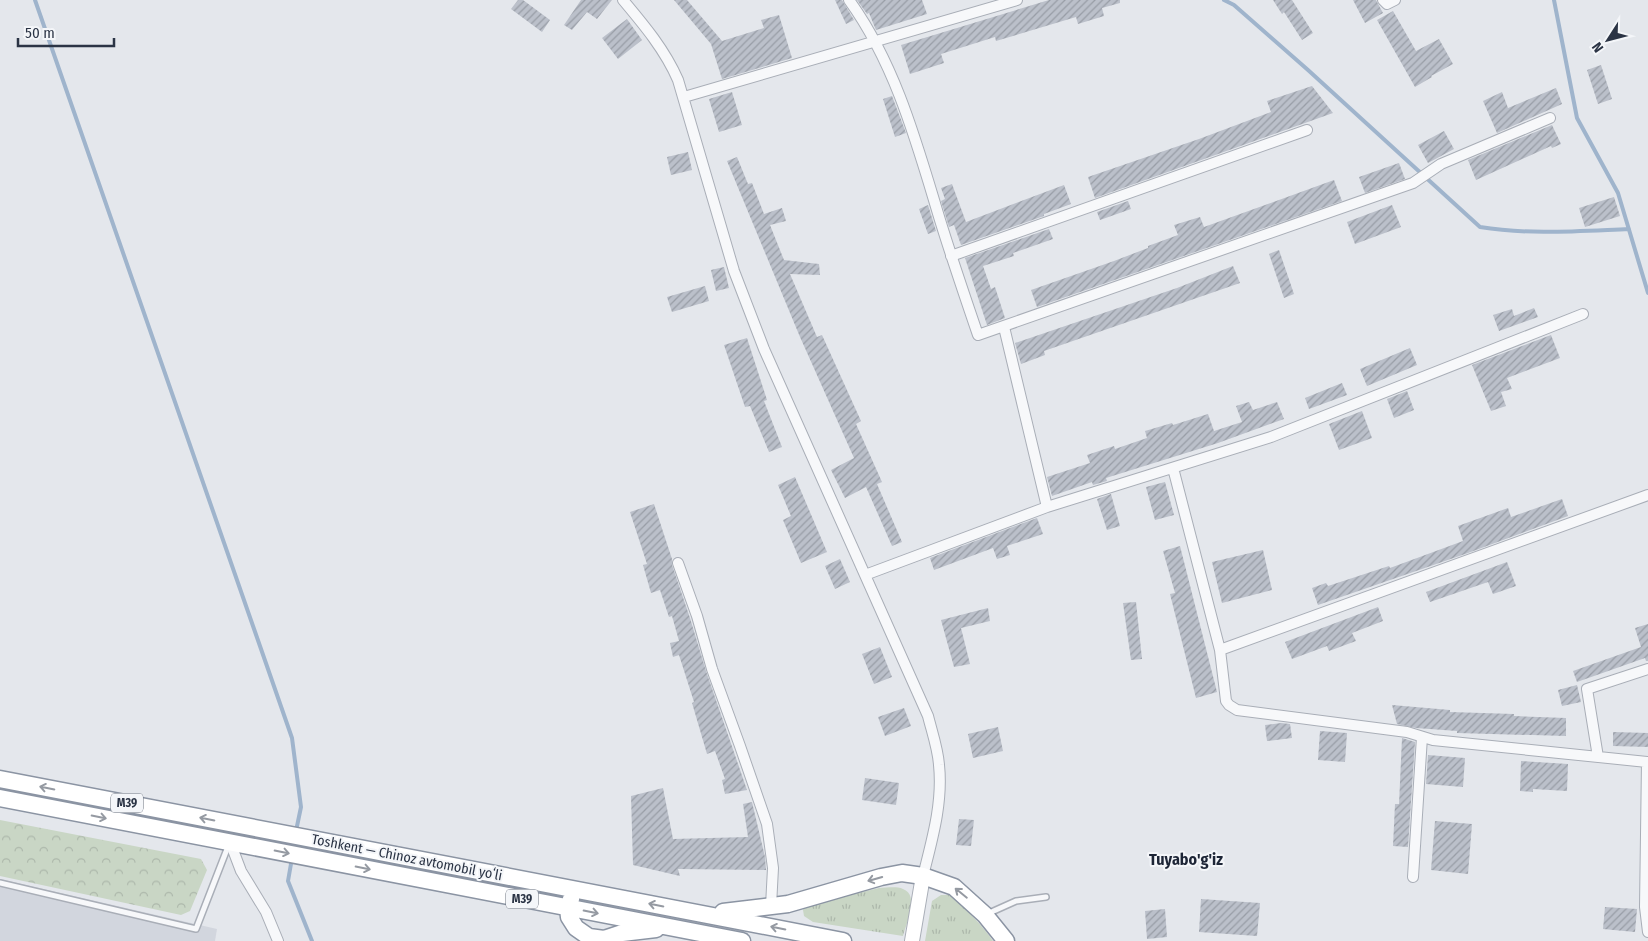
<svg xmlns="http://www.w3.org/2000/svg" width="1648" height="941" viewBox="0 0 1648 941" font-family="'Fira Sans Condensed',sans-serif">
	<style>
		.built { fill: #d2d6de }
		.grass { fill: url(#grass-tufts) }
		.forest { fill: url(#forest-crowns) }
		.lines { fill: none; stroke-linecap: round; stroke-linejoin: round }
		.stream { stroke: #9fb4cc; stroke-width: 4 }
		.building { fill: url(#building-hatch) }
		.service-casing { stroke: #a9aeb7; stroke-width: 8 }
		.minor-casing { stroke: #a9aeb7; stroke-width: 12 }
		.secondary-casing { stroke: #a9aeb7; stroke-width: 16 }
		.trunk-casing { stroke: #8b94a3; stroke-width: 19 }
		.service { stroke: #f7f8fa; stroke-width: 5 }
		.minor { stroke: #f7f8fa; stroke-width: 10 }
		.secondary { stroke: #fff; stroke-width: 14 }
		.trunk { stroke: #fff; stroke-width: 16 }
		.oneway { stroke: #959aa2 }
		.labels { text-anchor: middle; stroke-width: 4; stroke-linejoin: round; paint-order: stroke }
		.shield { fill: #f4f6f9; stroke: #676e7b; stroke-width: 1 }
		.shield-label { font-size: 12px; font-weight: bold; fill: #2b3445 }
		.street-label { font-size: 14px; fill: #2b3445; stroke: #f4f6f9 }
		.quarter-label { font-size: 16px; font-weight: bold; fill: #1d2536; stroke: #f4f6f9 }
	</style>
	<defs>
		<pattern id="grass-tufts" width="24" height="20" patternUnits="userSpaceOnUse" patternTransform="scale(1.25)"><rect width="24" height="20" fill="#c9d6c5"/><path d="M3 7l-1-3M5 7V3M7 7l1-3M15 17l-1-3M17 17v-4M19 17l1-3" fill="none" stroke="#adb8ab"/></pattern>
		<pattern id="forest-crowns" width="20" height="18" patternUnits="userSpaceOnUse" patternTransform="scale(1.25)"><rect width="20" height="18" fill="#c9d6c5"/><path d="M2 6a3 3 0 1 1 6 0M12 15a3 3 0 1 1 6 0" fill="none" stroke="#adb8ab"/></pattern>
		<pattern id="building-hatch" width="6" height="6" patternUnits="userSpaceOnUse" patternTransform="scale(1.25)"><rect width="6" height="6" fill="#bbc0ca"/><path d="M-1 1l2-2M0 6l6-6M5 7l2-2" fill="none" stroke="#989da6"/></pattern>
	</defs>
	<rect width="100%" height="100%" fill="#e4e7ec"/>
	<path class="built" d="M0,879L217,929L215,941H0Z"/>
	<path class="grass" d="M879,888C886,888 896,886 903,889C920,895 906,924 903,936L813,922L804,916L803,910L805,906Z
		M941,895C942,895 947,895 949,895C959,900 987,931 993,941H925L932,901Z"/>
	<path class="forest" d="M0,820L201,859L207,870L190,911L181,915L0,876Z"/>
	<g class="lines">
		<path class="stream" d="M35,0L292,738L301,807L296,831
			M1224,0L1234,5L1308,70L1480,227C1529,235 1579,231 1629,229
			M1554,0L1577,118L1618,193L1648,293
			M292,858L288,881L312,941"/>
	</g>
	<path class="building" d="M518,0H523L550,20L542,32L511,9Z
		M581,0H612L597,19L587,12L572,30L564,25Z
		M674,0H687L722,41L764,28L761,20L779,15L792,58L722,79L711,44Z
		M835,0H842L854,20L846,24Z
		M857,0H922L927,14L876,30L869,13L867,14Z
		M1049,0H1120V3L1102,8L1104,16L1078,24L1076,17L996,41L995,37L941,54L944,63L910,74L901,45Z
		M1273,0H1292L1313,33L1302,40L1284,12L1282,14Z
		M1353,0H1376L1383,13L1365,23Z
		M1393,11L1416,51L1439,39L1453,64L1431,76L1432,77L1415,87L1377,20Z
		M627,19L642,40L618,59L602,38Z
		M1601,65L1612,99L1598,104L1587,70Z
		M1312,86L1333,113L1095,198L1088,177L1199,139L1271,112L1267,101Z
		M1556,88L1562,104L1497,133L1483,101L1502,92L1508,108Z
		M732,92L742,125L719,132L709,99Z
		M892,96L906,133L895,137L883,99Z
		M1552,125L1561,144L1552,148L1551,146L1476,180L1468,160Z
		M1444,131L1454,149L1428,163L1418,145Z
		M688,152L692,170L671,175L667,157Z
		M737,157L748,184L752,183L764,214L782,208L786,221L770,225L784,260L819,264L820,275L790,274L817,337L822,335L861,421L856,424L882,482L877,484L902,542L892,546L866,487L845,498L831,470L854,458L800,337L727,161Z
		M1399,163L1405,179L1365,193L1359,177Z
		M1334,180L1342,201L1037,307L1031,290L1114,261L1148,248V246L1178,235L1174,225L1200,217L1204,227Z
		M952,184L966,222L1064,185L1071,204L1044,214V216L961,245L954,225L949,227L941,201L945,199L941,188Z
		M1614,197L1620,216L1585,227L1579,208Z
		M1128,201L1131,209L1100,220L1097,212Z
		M928,205L936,231L928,234L919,209Z
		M1392,205L1401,227L1355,244L1347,222Z
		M1049,229L1053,239L1013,253L1014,256L983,266L991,289L995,287L1005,318L987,325L965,258Z
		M1279,250L1294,294L1284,298L1269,254Z
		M1233,266L1240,283L1044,351L1045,355L1021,364L1015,343L1177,288Z
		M724,267L729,288L716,291L711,270Z
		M705,286L709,301L672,312L667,297Z
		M1534,308L1538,317L1499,331L1493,315L1512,309L1514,316Z
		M1551,335L1560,358L1507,378L1512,389L1501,392L1506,406L1491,411L1472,365Z
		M747,338L767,400L764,401L782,447L769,452L750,406L745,407L724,345Z
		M1410,348L1417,365L1367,386L1360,369Z
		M1342,383L1347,395L1309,409L1305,398Z
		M1407,391L1414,410L1394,418L1387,399Z
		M1249,402L1253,410L1277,402L1284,419L1218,443L1106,478L1107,481L1093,485L1092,482L1052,496L1047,477L1090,463L1087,455L1114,446L1115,449L1147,438L1145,431L1172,423L1173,425L1208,414L1214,431L1242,422L1236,406Z
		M1362,411L1372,438L1339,450L1329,424Z
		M795,477L827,552L801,563L783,520L791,516L778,485Z
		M1165,482L1174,515L1155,520L1146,487Z
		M1111,494L1120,526L1107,530L1097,499Z
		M1562,499L1568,516L1468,553L1318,605L1312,588L1326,583L1328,586L1389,566L1390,568L1463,541L1458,526L1508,508L1511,517Z
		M654,504L672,559V565L690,618L706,671L747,790L725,794L722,780L725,779L715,751L707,754L692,703L694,702L679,655L673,657L670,643L679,641L672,616L669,617L660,590L651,593L643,565L647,564L630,512Z
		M1037,518L1043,534L1007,546L1010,555L997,559L993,548L934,570L930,558Z
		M1180,546L1217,692L1196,698L1170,594L1175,593L1163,551Z
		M1263,550L1272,590L1222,603L1212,562Z
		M840,559L850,582L835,589L825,566Z
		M1507,562L1516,586L1493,594L1488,582L1430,602L1426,592Z
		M1136,602L1142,659L1131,660L1123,603Z
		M1378,607L1383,621L1352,633L1356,641L1329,651L1327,646L1292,659L1285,642Z
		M988,608L990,621L961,628L970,664L954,667L941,620Z
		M1648,624V661H1646L1645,658L1577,682L1573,671L1641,647L1635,628Z
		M880,647L892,677L874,684L862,654Z
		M1577,685L1581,702L1562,706L1558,690Z
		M1392,705L1450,710V712L1514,714V716L1566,718V736L1457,733V731L1416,728L1397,724Z
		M904,708L911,726L885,736L878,717Z
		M1281,723L1290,724L1292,738L1267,741L1265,725Z
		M998,727L1003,751L973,758L968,734Z
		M1320,731L1347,733L1345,762L1318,760Z
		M1613,732L1648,733V747L1613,746Z
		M1402,738L1415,742L1408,847L1393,846L1395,804H1399Z
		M1428,755L1465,758L1463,787L1426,784Z
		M1521,761L1568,764L1567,791L1533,789V792L1520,791Z
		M865,778L899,783L896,805L862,800Z
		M663,788L673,839L748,837L743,804L752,802L765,857L766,870L678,869L680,876L633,865L631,796Z
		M959,819L974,820L971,846L956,845Z
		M1435,821L1472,824L1468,874L1431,870Z
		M1201,899L1260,903L1257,936L1199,932Z
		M1605,907L1637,909L1635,932L1603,929Z
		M1165,909L1167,937L1147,939L1145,911Z"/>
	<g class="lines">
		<defs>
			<path id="service" d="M0,883L196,929L229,844
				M987,914L1016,901L1046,897"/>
			<path id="minor" d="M623,0C644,25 665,50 678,80L734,271L764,349L928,716C932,732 938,749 939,765C943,803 932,840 923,876
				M849,0C896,65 917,144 940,220C952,259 965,297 978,335L1413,183L1441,164L1550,118
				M1383,0L1387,4L1395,0
				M684,97L1017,0
				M951,256L1307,130
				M1004,327L1047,507
				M1173,468L1220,650L1648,495
				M678,563L697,616L712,669L740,746L767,824L773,868L771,906
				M865,575L1047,507L1271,437L1583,314
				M1220,650L1226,701L1229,705L1237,710L1407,732L1433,740L1647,762L1645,907L1648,932
				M1598,757L1587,689L1648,669
				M230,842L241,871L266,912L278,941
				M1413,877L1422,737"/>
			<path id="secondary" d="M912,941L923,876"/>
			<path id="trunk" d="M0,779L843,941
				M0,798L742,941
				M571,899L568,908L569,917L576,928L589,937L604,939L622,933L656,929
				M723,912L788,904L881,877L902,873L923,876L954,887L985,915L1006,941"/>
		</defs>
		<use href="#service" class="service-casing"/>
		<use href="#minor" class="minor-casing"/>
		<use href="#secondary" class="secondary-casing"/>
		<use href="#trunk" class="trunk-casing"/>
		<use href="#service" class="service"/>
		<use href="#minor" class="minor"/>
		<use href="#secondary" class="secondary"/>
		<use href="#trunk" class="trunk"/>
	</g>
	<defs><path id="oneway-shaft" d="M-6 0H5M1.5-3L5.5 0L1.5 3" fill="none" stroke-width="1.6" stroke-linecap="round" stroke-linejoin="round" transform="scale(1.25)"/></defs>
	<g class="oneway">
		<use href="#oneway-shaft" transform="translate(47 788) rotate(-169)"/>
		<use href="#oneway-shaft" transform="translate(99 817) rotate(11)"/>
		<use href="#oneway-shaft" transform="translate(207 819) rotate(-169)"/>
		<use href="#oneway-shaft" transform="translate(282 852) rotate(11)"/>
		<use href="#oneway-shaft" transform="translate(363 868) rotate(11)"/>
		<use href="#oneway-shaft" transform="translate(875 879) rotate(164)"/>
		<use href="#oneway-shaft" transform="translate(961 893) rotate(-141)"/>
		<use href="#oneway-shaft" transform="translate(656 905) rotate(-169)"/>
		<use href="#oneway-shaft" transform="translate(591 912) rotate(11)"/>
		<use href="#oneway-shaft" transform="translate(778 928) rotate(-169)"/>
	</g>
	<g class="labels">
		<g class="shield">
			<rect x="111" y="793.5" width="32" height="19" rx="4"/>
			<rect x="506" y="889.5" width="32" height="19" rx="4"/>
		</g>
		<g class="shield-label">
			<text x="127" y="807">M39</text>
			<text x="522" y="903">M39</text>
		</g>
		<g class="street-label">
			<text transform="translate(407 857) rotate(11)" y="5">Toshkent — Chinoz avtomobil yoʻli</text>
		</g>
		<g class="quarter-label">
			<text x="1186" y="865">Tuyabo'g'iz</text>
		</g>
	</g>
	<g transform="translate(1608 40) rotate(234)" stroke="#f4f6f9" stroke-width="4" paint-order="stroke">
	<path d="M0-4L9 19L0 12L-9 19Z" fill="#2b3445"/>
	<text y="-8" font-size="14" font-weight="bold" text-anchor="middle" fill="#2b3445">N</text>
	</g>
	<path d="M18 38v8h96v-8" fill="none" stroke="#2b3445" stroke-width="2.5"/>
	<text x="25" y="38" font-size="15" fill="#2b3445" stroke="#f4f6f9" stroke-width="4" paint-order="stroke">50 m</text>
</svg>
